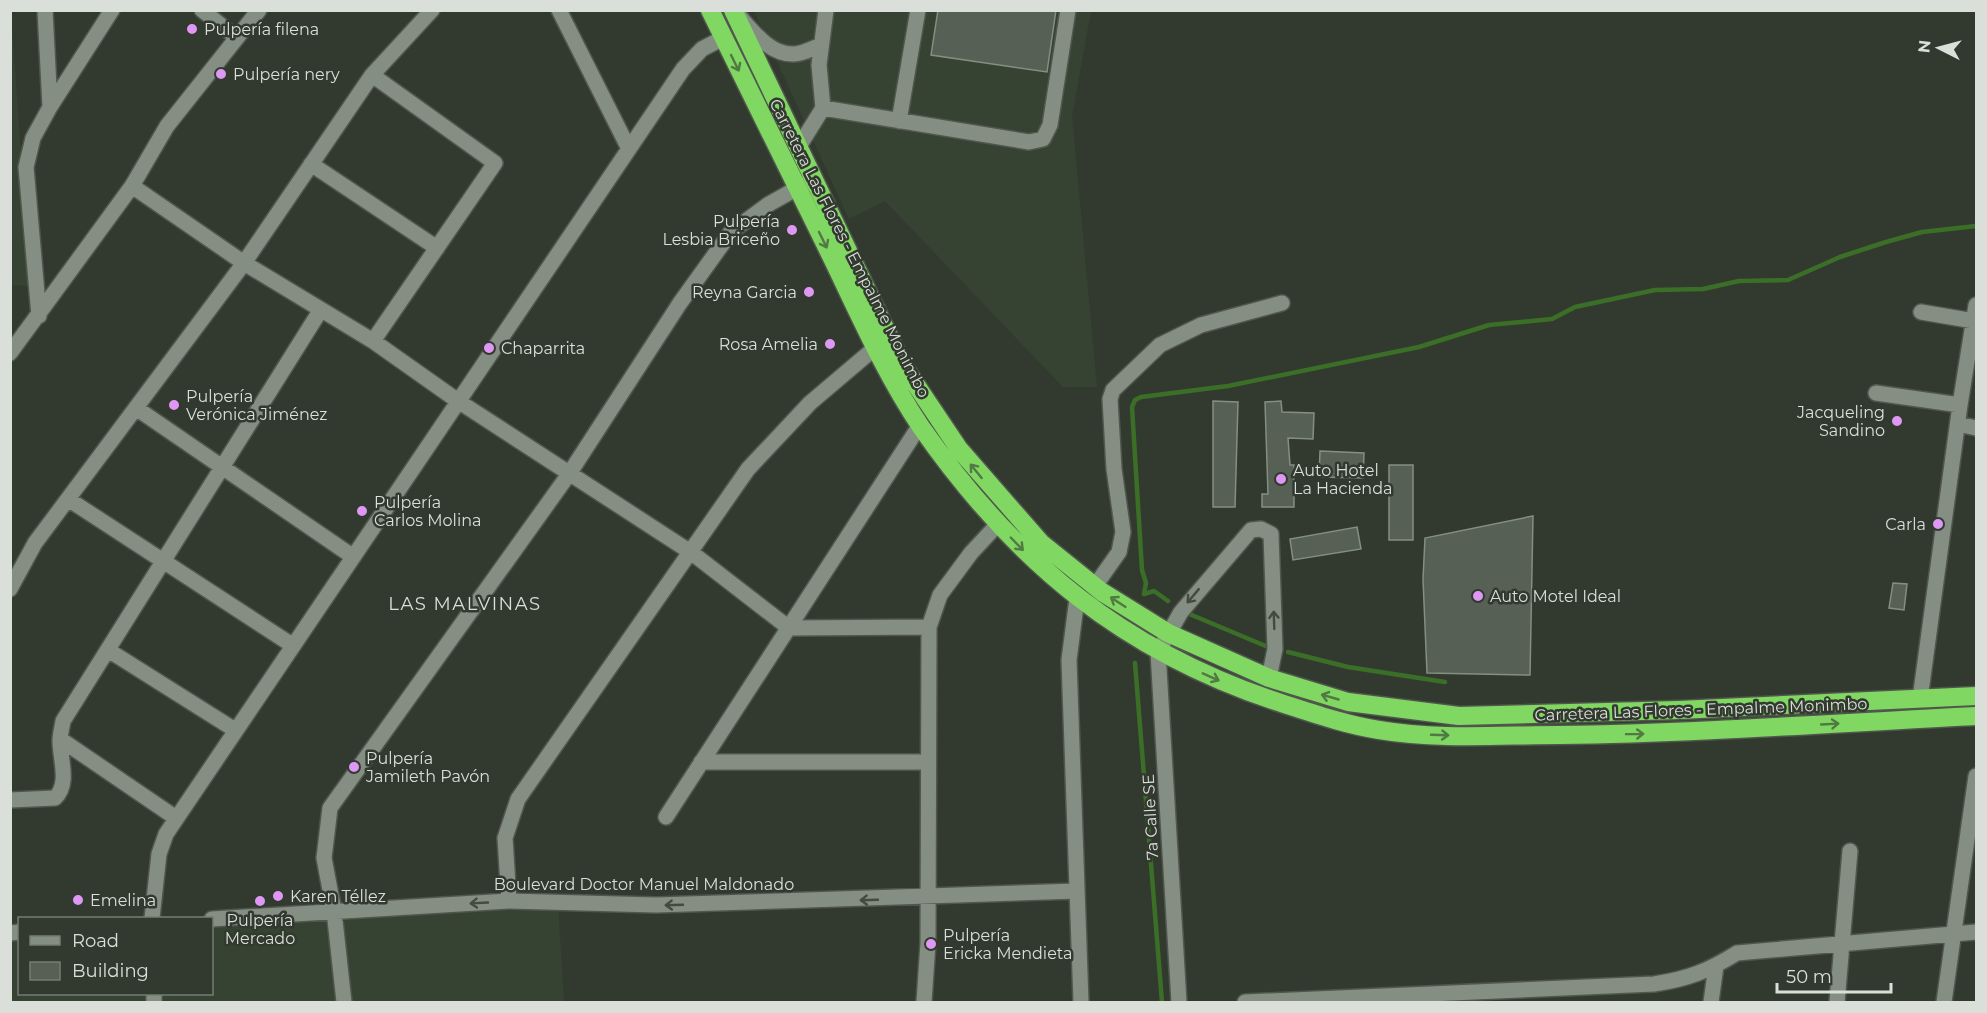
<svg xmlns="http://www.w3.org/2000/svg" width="1987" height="1013" viewBox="0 0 1987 1013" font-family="Montserrat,sans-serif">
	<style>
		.built { fill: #364333 }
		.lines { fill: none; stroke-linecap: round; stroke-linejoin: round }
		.stream { stroke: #3b6f27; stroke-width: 4.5 }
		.building { fill: #576054; stroke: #848e81; stroke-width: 1.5 }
		.minor-casing { stroke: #50564d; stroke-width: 18 }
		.highway-casing { stroke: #50564d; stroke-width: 21 }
		.minor { stroke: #858e82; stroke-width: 15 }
		.highway { stroke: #80d761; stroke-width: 18 }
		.oneway { stroke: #517943 }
		.oneway2 { stroke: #434b40 }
		.poi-dot { fill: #de98f3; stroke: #323a2f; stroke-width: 2 }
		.labels { text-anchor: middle; stroke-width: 5; stroke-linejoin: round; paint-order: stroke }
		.poi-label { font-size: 16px; fill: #dadfd9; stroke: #323a2f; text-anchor: start }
		.street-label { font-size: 16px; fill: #dadfd9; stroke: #323a2f }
		.neighbourhood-label { font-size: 18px; letter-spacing: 1.5px; fill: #dadfd9; stroke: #323a2f }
	</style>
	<rect width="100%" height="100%" fill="#323a2f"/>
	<path class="built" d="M10,11H11L30,286L11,285Z
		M754,11H1091L1072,116L1097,387H1063L885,201L849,219Z
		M558,903L564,1002H11L10,933L19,932L20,994H212V919Z"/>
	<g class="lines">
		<path class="stream" d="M1168,601L1154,591L1144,594L1146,583L1142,570L1132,407L1135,400L1141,397L1228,386L1419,347L1489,325L1552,319L1575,307L1655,290L1703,289L1739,281L1788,280L1840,257L1886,242L1922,232L1976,226
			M1187,613L1268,647
			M1288,652L1348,667L1445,682
			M1135,663L1162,1002"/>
	</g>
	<path class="building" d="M938,10H1056L1047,72L931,55Z
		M1213,401L1238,402L1235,507H1213Z
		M1281,401L1282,412L1314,413L1313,439L1288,438L1290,465H1294V507H1262V494H1268L1265,402Z
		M1320,451L1364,453L1363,478L1319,477Z
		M1389,465H1413V540H1389Z
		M1533,516L1530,675L1427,673L1423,579L1425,538Z
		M1357,527L1361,549L1293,560L1290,539Z
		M1893,583L1907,584L1904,610L1889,608Z"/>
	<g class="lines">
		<defs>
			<path id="minor" d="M202,10L237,38
				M559,10L629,149
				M740,17C754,33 771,55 794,54C803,54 813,48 821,45
				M372,75L495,163L373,341
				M50,107L112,10
				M823,108L1029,142L1043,139L1050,125L1068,10
				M899,121L918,10
				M798,148L823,108L819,65L826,10
				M311,164L437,248
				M132,186L244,263L373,341L458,401L692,553L789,628L929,627
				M1921,312L1974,321
				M39,316L26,167L33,138L50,107L45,10
				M10,353L132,186L167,126L259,10
				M1876,393L1960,405
				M136,408L352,556
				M1958,424L1976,428
				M68,499L292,645
				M1095,586L1119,552L1123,532L1114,469L1110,399L1113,390L1160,345L1201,325L1282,303
				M10,589L35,543L244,263L372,75L432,10
				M1077,598L1069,660L1081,1002
				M108,650L235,730
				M1920,699L1960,405L1976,305
				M60,739L176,818
				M701,762H928
				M10,800L55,798C70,784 60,759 60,741C60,734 62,728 63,721L320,311
				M666,817L920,425
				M509,901L505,838L518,799L748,469L810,403L876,347
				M152,918L159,854L166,834L683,69L702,49L723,38
				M212,919L509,901L656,905L1077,891
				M10,933L20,932
				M154,994V1002
				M344,1002L334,911L324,858L330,808L569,474L680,303L731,232L769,204L808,182
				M924,1002L928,943L929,627L940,595L971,553L998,524
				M1179,1002L1158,652L1181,612L1251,530L1261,529L1271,534L1275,649L1269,678
				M1245,1002L1654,984C1688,979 1708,971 1737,953L1976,932
				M1711,1002L1716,966
				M1837,1002L1850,851
				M1944,1002L1976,776"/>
			<path id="highway" d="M710,10C751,94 792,177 833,260C860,316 886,375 921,427C1016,563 1125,653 1284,704C1315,714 1347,725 1379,730C1438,740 1500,735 1559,735C1698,733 1837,723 1976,716
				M733,10L902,364L959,449L1041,543L1102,592L1168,633L1269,678L1348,702L1459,716L1679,710L1976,696"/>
		</defs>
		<use href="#minor" class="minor-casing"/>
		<use href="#highway" class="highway-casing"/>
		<use href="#minor" class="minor"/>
		<use href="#highway" class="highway"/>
	</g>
	<defs><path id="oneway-shaft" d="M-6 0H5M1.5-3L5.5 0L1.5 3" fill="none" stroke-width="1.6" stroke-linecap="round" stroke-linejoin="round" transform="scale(1.5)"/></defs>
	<g class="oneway">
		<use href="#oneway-shaft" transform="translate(735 63) rotate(64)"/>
		<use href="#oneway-shaft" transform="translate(823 240) rotate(64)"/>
		<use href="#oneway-shaft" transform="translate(976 471) rotate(-129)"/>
		<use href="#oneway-shaft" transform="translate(1017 544) rotate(46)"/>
		<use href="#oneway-shaft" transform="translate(1118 602) rotate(-147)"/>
		<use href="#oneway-shaft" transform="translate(1211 677) rotate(24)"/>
		<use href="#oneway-shaft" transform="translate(1330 697) rotate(-164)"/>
		<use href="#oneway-shaft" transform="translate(1830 724) rotate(-3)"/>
		<use href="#oneway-shaft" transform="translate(1635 734) rotate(-1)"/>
		<use href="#oneway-shaft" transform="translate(1440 735) rotate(2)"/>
	</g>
	<g class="oneway2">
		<use href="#oneway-shaft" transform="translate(1193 596) rotate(130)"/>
		<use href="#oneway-shaft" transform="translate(1274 620) rotate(-92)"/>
		<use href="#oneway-shaft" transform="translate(869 900) rotate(178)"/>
		<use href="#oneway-shaft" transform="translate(479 903) rotate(177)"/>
		<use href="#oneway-shaft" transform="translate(674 905) rotate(178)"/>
	</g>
	<g class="poi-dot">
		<circle cx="192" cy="29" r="6"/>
		<circle cx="221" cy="74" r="6"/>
		<circle cx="792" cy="230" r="6"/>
		<circle cx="809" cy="292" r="6"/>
		<circle cx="830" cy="344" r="6"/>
		<circle cx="489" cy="348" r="6"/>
		<circle cx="174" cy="405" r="6"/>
		<circle cx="1897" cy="421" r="6"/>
		<circle cx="1281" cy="479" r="6"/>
		<circle cx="362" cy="511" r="6"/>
		<circle cx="1938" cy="524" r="6"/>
		<circle cx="1478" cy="596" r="6"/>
		<circle cx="354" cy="767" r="6"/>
		<circle cx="278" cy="896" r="6"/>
		<circle cx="78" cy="900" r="6"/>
		<circle cx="260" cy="901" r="6"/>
		<circle cx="931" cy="944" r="6"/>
	</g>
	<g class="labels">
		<g class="poi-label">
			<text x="204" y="35">Pulpería filena</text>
			<text x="233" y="80">Pulpería nery</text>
			<text x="780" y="227" text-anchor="end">Pulpería<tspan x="780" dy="18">Lesbia Briceño</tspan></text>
			<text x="797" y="298" text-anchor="end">Reyna Garcia</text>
			<text x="818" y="350" text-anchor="end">Rosa Amelia</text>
			<text x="501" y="354">Chaparrita</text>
			<text x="186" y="402">Pulpería<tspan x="186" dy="18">Verónica Jiménez</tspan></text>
			<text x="1885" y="418" text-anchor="end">Jacqueling<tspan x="1885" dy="18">Sandino</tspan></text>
			<text x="1293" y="476">Auto Hotel<tspan x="1293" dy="18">La Hacienda</tspan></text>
			<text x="374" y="508">Pulpería<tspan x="374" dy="18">Carlos Molina</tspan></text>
			<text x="1926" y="530" text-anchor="end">Carla</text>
			<text x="1490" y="602">Auto Motel Ideal</text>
			<text x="366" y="764">Pulpería<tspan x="366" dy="18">Jamileth Pavón</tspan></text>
			<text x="290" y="902">Karen Téllez</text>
			<text x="90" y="906">Emelina</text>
			<text x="260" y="926" text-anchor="middle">Pulpería<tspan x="260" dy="18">Mercado</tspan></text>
			<text x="943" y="941">Pulpería<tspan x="943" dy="18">Ericka Mendieta</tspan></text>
		</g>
		<g class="street-label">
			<text transform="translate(850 248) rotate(63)" y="6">Carretera Las Flores - Empalme Monimbo</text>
			<text transform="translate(1701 709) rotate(-2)" y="6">Carretera Las Flores - Empalme Monimbo</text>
			<text transform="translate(1150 817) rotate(-93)" y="6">7a Calle SE</text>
			<text x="644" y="890">Boulevard Doctor Manuel Maldonado</text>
		</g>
		<g class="neighbourhood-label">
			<text x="465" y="610">LAS MALVINAS</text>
		</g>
	</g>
	<rect width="1987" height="1013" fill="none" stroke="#dadfd9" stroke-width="24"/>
	<rect x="18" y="917" width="195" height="78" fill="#323a2f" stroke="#757c73" stroke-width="1.5"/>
	<rect x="30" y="936" width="30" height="9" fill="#858e82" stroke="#757c73" stroke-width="1.5"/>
	<text x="72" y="947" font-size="18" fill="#dadfd9">Road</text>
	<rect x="30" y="962" width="30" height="18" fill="#576054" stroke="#757c73" stroke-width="1.5"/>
	<text x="72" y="977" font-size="18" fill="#dadfd9">Building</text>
	<g transform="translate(1939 48) rotate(276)" stroke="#323a2f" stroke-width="4.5" paint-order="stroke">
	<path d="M0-4.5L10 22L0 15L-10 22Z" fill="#dadfd9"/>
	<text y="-9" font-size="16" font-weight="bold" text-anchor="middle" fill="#dadfd9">N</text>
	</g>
	<path d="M1777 983v9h114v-9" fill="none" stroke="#dadfd9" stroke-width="3"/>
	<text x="1786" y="983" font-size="18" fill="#dadfd9" stroke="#323a2f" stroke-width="4.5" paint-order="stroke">50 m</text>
</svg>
